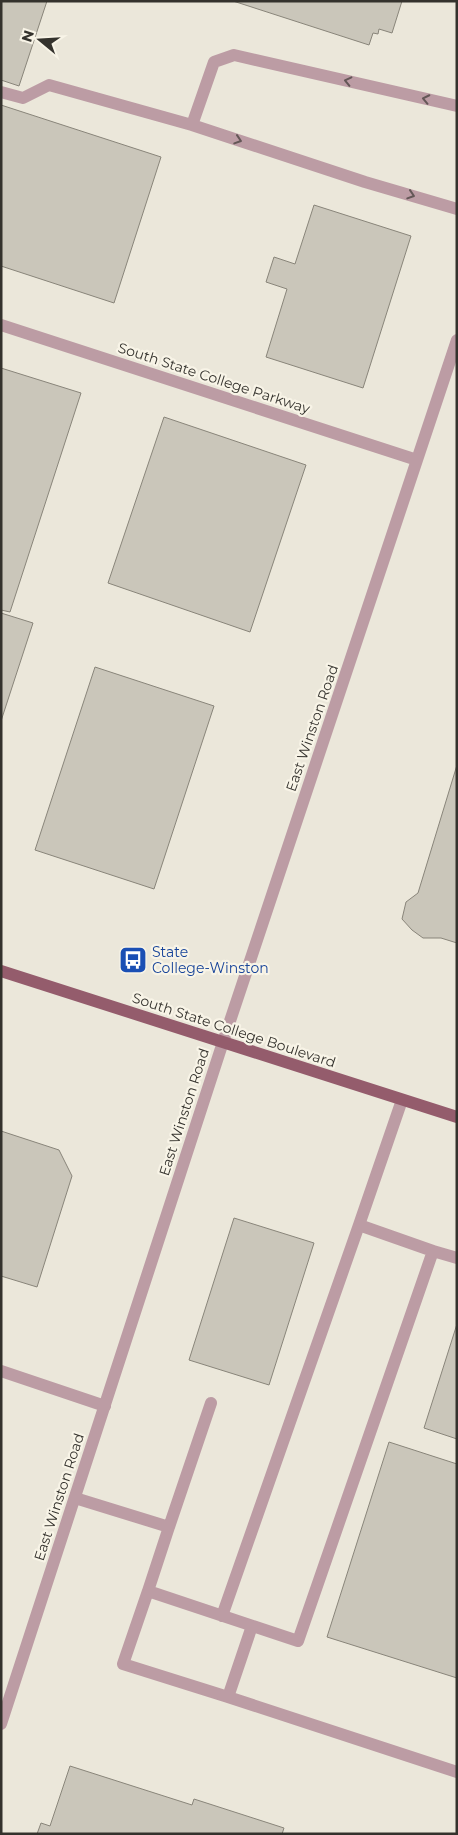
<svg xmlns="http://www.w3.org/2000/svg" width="458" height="1835" viewBox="0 0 458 1835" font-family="Montserrat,sans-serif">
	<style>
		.building { fill: #cac6ba; stroke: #89857a }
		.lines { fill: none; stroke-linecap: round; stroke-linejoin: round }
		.lane { stroke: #bc9ca4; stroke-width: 12 }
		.street { stroke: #bc9ca4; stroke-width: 12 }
		.primary { stroke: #945c6c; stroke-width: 12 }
		.oneway { stroke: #645757 }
		.labels { text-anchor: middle; stroke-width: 4.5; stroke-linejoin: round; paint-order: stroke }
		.street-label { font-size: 14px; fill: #34322d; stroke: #f8f4e7 }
		.transit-label { font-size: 14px; fill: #164399; stroke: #f8f4e7; text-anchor: start }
	</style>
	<rect width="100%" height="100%" fill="#ebe7da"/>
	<path class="building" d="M1,1H47L19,86L1,80Z
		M233,1H402L392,33L379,29L378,34L373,33L369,45Z
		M1,105L161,157L114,303L1,266Z
		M314,205L411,236L363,388L266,357L287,289L266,282L274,257L295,264Z
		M1,368L81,393L10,612L1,610Z
		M164,417L306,465L250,632L108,583Z
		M1,613L33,623L1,721Z
		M95,667L214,706L154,889L35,850Z
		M457,765V943L441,938H423L412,930L402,919L406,902L418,893Z
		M1,1131L59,1150L72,1176L37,1287L1,1276Z
		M234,1218L314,1243L269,1385L189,1360Z
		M457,1324V1439L424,1428Z
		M389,1442L457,1464V1678L327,1637Z
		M70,1766L192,1805L194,1799L284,1828L282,1834H37L41,1823L50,1826Z"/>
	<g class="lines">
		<path class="lane" d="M1,92L23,98L49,85L192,125L365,182L457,209
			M192,125L214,62L234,55L457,106
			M433,1251L457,1258
			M1,1371L105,1406
			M75,1498L169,1527L148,1591L298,1641L433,1251L359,1225L402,1100
			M169,1527L211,1403
			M148,1591L123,1664L228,1697L252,1626
			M222,1616L359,1225
			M228,1697L457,1772"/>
		<path class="street" d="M1,325L417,460
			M1,1724L223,1042L457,340"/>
		<path class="primary" d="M1,971L457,1117"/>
	</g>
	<defs><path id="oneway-chevron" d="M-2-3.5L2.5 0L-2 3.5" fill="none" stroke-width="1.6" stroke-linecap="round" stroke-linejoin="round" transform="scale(1.25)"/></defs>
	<g class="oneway">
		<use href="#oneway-chevron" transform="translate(348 81) rotate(-167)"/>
		<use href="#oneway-chevron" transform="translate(426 99) rotate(-168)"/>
		<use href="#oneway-chevron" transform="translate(238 140) rotate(18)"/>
		<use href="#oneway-chevron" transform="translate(411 195) rotate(18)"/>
	</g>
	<defs>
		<symbol id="bus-square" viewBox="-11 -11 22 22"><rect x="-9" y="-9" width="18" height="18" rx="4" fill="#1a4fb4" stroke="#f8f4e7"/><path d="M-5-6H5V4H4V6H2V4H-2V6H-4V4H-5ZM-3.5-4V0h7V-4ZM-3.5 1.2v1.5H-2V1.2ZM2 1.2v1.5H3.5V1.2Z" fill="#fff"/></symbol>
	</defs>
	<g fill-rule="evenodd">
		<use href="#bus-square" x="117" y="944" width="32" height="32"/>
	</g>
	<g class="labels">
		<g class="street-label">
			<text transform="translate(214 378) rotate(18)" y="5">South State College Parkway</text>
			<text transform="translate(312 728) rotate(-71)" y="5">East Winston Road</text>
			<text transform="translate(234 1030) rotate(18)" y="5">South State College Boulevard</text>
			<text transform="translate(184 1112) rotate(-72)" y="5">East Winston Road</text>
			<text transform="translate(59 1497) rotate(-72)" y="5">East Winston Road</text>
		</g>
		<g class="transit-label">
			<text x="152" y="957">State<tspan x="152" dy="16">College-Winston</tspan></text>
		</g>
	</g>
	<rect width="458" height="1835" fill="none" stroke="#34322d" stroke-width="5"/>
	<g transform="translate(40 40) rotate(288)" stroke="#f8f4e7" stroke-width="4" paint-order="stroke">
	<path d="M0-4L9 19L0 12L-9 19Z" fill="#34322d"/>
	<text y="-8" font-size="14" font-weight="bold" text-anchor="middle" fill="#34322d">N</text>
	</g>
</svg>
